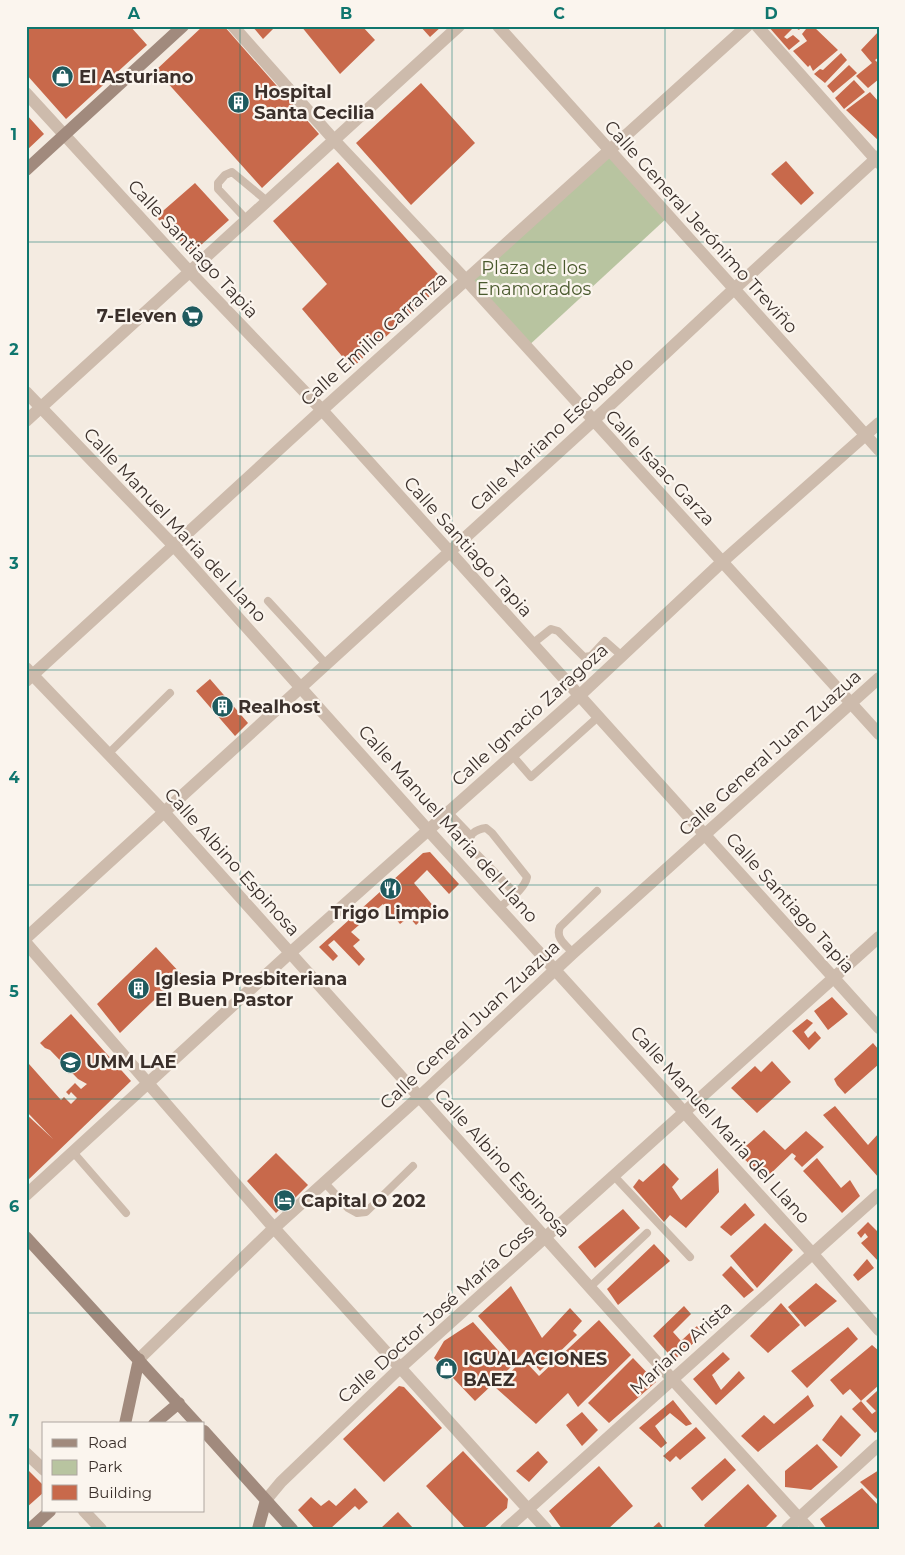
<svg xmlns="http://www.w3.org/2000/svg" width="905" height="1555" viewBox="0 0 905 1555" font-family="Montserrat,sans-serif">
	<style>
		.green { fill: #b8c4a0 }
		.building { fill: #c8694b }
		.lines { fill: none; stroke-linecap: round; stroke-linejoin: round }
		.lane { stroke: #cdbbac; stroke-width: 8 }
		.street { stroke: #cdbbac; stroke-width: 12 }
		.secondary { stroke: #a18a7d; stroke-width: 12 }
		.grid { fill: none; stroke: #0f766e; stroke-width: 1; stroke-opacity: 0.55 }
		.labels { text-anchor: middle; stroke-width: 4.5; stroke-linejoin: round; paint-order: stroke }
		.poi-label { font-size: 18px; font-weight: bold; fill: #3b302b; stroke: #fbf5ee; text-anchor: start }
		.street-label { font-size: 18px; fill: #3b302b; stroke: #fbf5ee }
		.park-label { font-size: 18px; fill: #4a5a2e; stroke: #fbf5ee }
		.neatline { fill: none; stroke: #0f766e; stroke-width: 2 }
		.grid-label { font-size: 16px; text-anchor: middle; font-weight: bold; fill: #0f766e }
	</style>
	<rect width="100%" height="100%" fill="#f4ebe1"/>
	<path class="green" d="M609,151L668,217L525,349L466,280Z"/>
	<path class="building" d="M26,26H130L147,45L66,119L26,74Z
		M203,26H224L319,134L262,188L156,70Z
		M252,26H276L263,39Z
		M301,26H362L375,40L340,74Z
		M420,26H442L430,37Z
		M768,26H802L799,30L794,27L784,37L787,39L793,35L800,41L789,50Z
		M803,26H813L838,50L813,71L810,65L808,67L793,51L807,41L802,34L806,29Z
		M879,31V57L875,60L879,64V79L868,88L856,76L872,63L861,50Z
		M841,53L847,60L825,83L814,74L820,69L823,70Z
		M849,65L857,73L833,93L827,86Z
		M854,80L865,92L844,109L835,98Z
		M421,83L475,143L411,205L356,143Z
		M870,92L879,102V141L846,110Z
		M26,114L44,134L26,151Z
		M786,161L814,193L801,205L771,174Z
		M338,162L445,282L352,368L302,309L327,284L273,221Z
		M195,183L229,220L192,253L156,217Z
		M210,679L248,723L235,736L196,691Z
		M430,852L459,884L449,894L427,870L414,883L435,908L416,925L409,917L400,924L383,904L351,932L360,940L353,946L365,959L359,966L334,940L328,945L338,956L333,961L319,947L423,853Z
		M156,947L181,974L120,1033L97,1004Z
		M832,997L848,1014L828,1030L814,1011Z
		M71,1014L131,1081L26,1182V1114L53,1139L26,1111V1067L29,1064L61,1100L64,1097L71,1104L77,1098L71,1092L69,1095L66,1092L75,1083L81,1089L87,1084L78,1079L50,1050L45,1048L40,1043Z
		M807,1019L813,1023L804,1032L808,1038L815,1031L821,1038L809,1050L792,1031Z
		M873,1043L879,1050V1064L845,1094L837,1085L834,1079Z
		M772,1061L791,1082L757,1113L731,1088L755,1066L761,1072Z
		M835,1106L868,1145L879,1133V1178L823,1115Z
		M764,1130L785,1150L806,1131L824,1147L802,1167L794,1159L796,1156L792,1153L765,1179L738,1153Z
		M276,1153L308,1185L283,1210L281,1208L276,1213L247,1181Z
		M817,1158L841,1188L850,1180L860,1196L842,1213L803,1171Z
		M664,1163L679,1179L672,1187L681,1200L718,1168L719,1192L686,1228L670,1215L664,1222L633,1187L639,1179L643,1182Z
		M745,1203L755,1215L731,1236L720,1227Z
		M623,1209L640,1228L595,1268L578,1247Z
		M868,1222L879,1233V1262L861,1243L868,1237L865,1233L861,1238L857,1233Z
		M765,1223L793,1250L757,1288L730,1256Z
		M654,1244L670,1261L618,1305L607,1289Z
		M867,1259L874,1268L858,1281L853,1275Z
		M731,1266L754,1290L744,1298L722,1275Z
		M816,1283L837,1301L805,1327L788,1307Z
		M511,1286L542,1338L570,1308L582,1321L573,1331L577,1335L540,1371L524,1352L517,1360L478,1316Z
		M781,1303L800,1325L768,1353L750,1336Z
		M684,1306L691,1314L673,1332L681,1341L697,1326L704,1334L674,1360L653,1336Z
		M599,1320L631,1355L578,1407L568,1393L536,1424L496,1388L523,1359L539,1376Z
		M473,1322L512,1366L475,1401L434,1358L444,1341Z
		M848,1327L858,1339L807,1388L791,1371Z
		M872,1345L879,1351V1385L861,1401L850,1389L843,1395L830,1380Z
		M723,1352L730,1359L712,1375L721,1390L739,1371L745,1378L716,1405L693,1379Z
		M633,1358L656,1382L609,1423L588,1403Z
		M399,1386L404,1387L442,1428L384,1482L343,1439Z
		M877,1391L879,1393V1430L875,1433L852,1409L861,1401L872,1414L876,1411L866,1401Z
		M808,1395L814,1406L758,1452L741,1436L764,1415L774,1424Z
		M673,1400L692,1424L686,1426L670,1413L655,1426L667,1443L661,1448L639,1428Z
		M582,1412L598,1430L582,1446L566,1425Z
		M841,1415L861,1435L841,1457L822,1440Z
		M696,1427L706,1438L680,1460L676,1456L670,1462L663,1456Z
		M817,1444L838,1467L811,1490L785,1487V1471Z
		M463,1451L508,1499L507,1508L483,1529H466L426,1486Z
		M538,1451L548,1462L529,1482L516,1471Z
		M725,1458L736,1470L702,1501L691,1488Z
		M599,1466L633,1506L608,1529H562L549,1511Z
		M26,1468L44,1486V1492L26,1508Z
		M879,1470V1501L860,1482Z
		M748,1484L777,1516L764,1529H706L704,1525Z
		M355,1488L368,1502L359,1510L355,1506L330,1529H315L298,1510L311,1497L321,1506L329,1500L336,1506Z
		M862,1488L879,1506V1529H827L820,1519Z
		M398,1512L414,1529H380Z
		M659,1522L664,1529H651Z"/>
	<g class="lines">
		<path class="lane" d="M246,219L218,189V183L225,175L232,172L267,201
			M268,601L326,664
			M532,644L551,629L558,631L584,657L591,656L605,641L622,656
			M109,753L170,693
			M512,755L531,777L598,717
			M448,812L471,836
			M499,908C508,900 525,889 527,877L492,833L486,828C476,829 466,836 469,846L515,893
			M573,953C566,945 555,938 560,927L597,891
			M73,1152L126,1213
			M614,1176L690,1257
			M324,1182L348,1208L357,1213L366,1212L413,1166
			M590,1287L647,1233"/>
		<path class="street" d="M233,26L335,141L466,280L879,734
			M498,26L879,450
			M757,26L879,163
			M26,93L189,271L322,410L879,1028
			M26,392L174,546L428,830L812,1253L879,1330
			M26,421L459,26
			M26,668L164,812L672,1379L809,1529
			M26,681L322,410L747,26
			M26,938L593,421L733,290L879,156
			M26,943L274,1228L546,1529
			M26,1195L290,953L579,696L722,562L879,423
			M139,1359L274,1228L419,1097L573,953L879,678
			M26,1453L44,1470
			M266,1500L281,1482L401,1367L879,937
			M84,1511L101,1529
			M506,1529L879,1194
			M787,1529L879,1445"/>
		<path class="secondary" d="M26,170L183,26
			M26,1237L197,1424
			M125,1424L139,1359
			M154,1424L179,1403
			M204,1431L292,1529
			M30,1529L50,1511
			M258,1529L266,1500"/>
	</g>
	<path class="grid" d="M240,26V1529M452,26V1529M665,26V1529M26,242H879M26,456H879M26,670H879M26,885H879M26,1099H879M26,1313H879"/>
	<defs>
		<symbol id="shop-disc" viewBox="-11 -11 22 22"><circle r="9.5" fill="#1f5a5e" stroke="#fbf5ee"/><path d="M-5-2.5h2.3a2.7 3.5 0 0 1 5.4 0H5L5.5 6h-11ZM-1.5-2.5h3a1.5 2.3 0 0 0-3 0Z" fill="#fff"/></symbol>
		<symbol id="building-disc" viewBox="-11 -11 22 22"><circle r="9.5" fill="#1f5a5e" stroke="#fbf5ee"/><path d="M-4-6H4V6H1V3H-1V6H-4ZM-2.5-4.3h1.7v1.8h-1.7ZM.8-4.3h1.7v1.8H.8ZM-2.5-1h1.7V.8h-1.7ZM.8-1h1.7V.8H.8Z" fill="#fff"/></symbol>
		<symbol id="supermarket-disc" viewBox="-11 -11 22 22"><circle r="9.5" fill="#1f5a5e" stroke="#fbf5ee"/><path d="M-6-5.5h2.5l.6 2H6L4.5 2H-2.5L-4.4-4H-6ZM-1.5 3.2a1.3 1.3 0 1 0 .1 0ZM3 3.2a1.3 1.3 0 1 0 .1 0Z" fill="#fff"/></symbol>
		<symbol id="restaurant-disc" viewBox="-11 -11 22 22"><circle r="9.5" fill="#1f5a5e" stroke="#fbf5ee"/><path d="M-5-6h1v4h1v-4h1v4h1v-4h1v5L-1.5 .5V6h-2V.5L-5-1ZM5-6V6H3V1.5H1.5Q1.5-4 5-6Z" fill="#fff"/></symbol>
		<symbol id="university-disc" viewBox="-11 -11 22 22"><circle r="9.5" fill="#1f5a5e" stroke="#fbf5ee"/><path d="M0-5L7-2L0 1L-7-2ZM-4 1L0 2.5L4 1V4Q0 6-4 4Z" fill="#fff"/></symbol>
		<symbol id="hotel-disc" viewBox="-11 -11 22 22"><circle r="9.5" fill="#1f5a5e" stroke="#fbf5ee"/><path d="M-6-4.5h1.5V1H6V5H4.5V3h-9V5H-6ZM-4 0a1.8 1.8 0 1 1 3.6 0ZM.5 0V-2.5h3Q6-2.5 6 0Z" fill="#fff"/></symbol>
	</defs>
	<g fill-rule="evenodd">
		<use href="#shop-disc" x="50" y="64" width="25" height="25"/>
		<use href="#building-disc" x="226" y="90" width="25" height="25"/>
		<use href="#supermarket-disc" x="180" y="304" width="25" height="25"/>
		<use href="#building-disc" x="210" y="694" width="25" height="25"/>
		<use href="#restaurant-disc" x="378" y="876" width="25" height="25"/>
		<use href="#building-disc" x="126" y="976" width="25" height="25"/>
		<use href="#university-disc" x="58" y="1050" width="25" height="25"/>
		<use href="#hotel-disc" x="272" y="1188" width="25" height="25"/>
		<use href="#shop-disc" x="434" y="1356" width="25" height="25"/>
	</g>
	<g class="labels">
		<g class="poi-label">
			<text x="79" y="83">El Asturiano</text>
			<text x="254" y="98">Hospital<tspan x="254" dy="21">Santa Cecilia</tspan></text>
			<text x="177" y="322" text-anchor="end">7-Eleven</text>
			<text x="238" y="713">Realhost</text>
			<text x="390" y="919" text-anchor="middle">Trigo Limpio</text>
			<text x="155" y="985">Iglesia Presbiteriana<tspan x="155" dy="21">El Buen Pastor</tspan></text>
			<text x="86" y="1068">UMM LAE</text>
			<text x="301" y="1207">Capital O 202</text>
			<text x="463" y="1365">IGUALACIONES<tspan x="463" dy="21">BAEZ</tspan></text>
		</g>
		<g class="street-label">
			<text transform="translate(701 227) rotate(48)" y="6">Calle General Jerónimo Treviño</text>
			<text transform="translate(193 249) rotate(47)" y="6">Calle Santiago Tapia</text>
			<text transform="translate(374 339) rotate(-42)" y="6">Calle Emilio Carranza</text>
			<text transform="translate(552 434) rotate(-43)" y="6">Calle Mariano Escobedo</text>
			<text transform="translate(660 468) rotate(47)" y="6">Calle Isaac Garza</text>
			<text transform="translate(175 525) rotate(47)" y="6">Calle Manuel Maria del Llano</text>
			<text transform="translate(468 547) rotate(48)" y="6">Calle Santiago Tapia</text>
			<text transform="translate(530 715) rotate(-42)" y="6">Calle Ignacio Zaragoza</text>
			<text transform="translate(770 753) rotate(-42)" y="6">Calle General Juan Zuazua</text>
			<text transform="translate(448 824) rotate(48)" y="6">Calle Manuel Maria del Llano</text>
			<text transform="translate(232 862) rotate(48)" y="6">Calle Albino Espinosa</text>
			<text transform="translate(790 903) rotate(48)" y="6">Calle Santiago Tapia</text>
			<text transform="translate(470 1025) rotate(-43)" y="6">Calle General Juan Zuazua</text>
			<text transform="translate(720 1125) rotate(48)" y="6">Calle Manuel Maria del Llano</text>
			<text transform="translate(502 1163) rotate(48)" y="6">Calle Albino Espinosa</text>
			<text transform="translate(436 1314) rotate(-42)" y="6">Calle Doctor José María Coss</text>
			<text transform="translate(681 1348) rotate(-42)" y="6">Mariano Arista</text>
		</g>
		<g class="park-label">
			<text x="534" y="274">Plaza de los<tspan x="534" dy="21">Enamorados</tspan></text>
		</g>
	</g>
	<rect width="905" height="1555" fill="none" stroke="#fbf5ee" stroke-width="55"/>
	<rect x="42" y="1422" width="162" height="90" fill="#fbf5ee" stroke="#aea6a0"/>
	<rect x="52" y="1439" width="25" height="8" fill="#a18a7d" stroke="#aea6a0"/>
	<text x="88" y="1448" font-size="15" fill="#3b302b">Road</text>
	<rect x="52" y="1460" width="25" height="15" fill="#b8c4a0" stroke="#aea6a0"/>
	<text x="88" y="1472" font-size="15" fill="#3b302b">Park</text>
	<rect x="52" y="1485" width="25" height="15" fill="#c8694b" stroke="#aea6a0"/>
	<text x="88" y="1498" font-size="15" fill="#3b302b">Building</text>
	<rect x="28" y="28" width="850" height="1500" class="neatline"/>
	<g class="grid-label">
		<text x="134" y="19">A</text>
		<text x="346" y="19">B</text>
		<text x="559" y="19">C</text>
		<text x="771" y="19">D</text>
		<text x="14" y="140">1</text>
		<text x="14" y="355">2</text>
		<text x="14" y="569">3</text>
		<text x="14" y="783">4</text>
		<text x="14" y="997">5</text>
		<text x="14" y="1212">6</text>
		<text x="14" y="1426">7</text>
	</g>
</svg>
